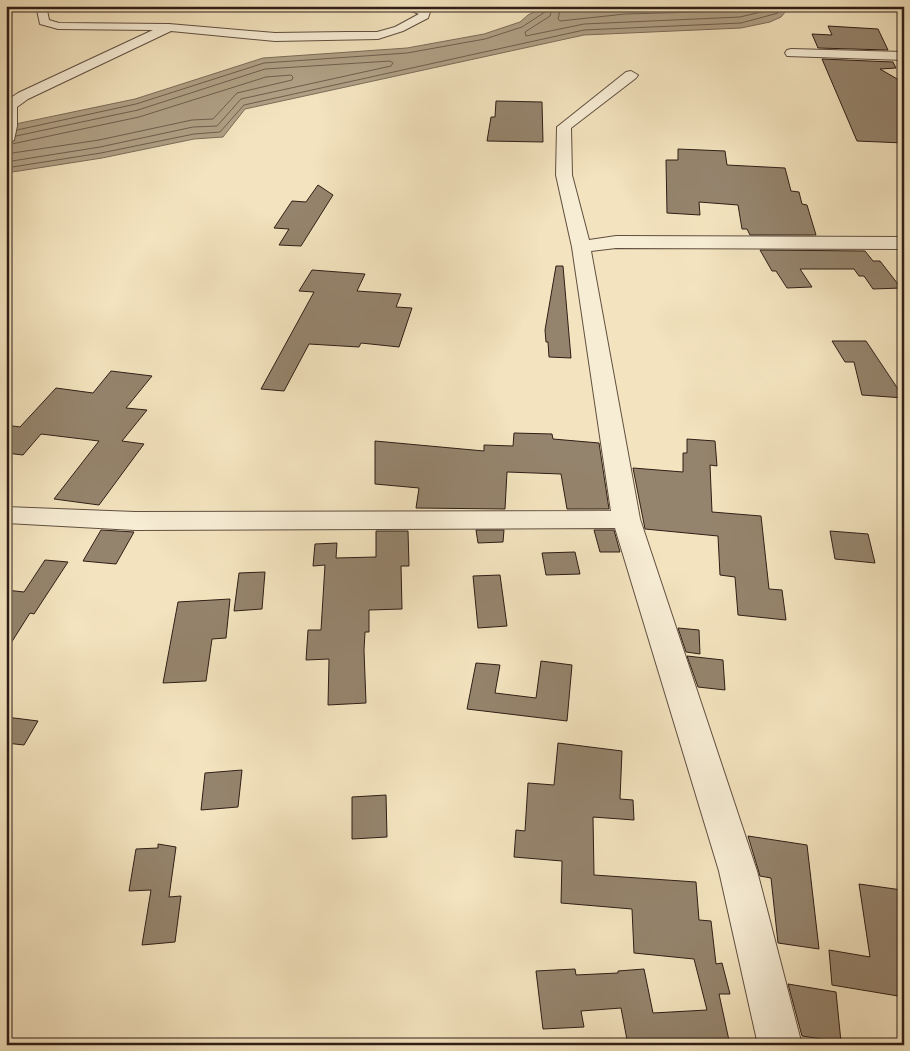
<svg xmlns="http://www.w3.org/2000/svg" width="910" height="1051" viewBox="0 0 910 1051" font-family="'IM FELL French Canon',serif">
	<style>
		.water { fill: #b0a085; stroke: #7c6c59 }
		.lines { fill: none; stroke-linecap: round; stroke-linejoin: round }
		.shore { stroke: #705f4e; stroke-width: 1 }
		.building { fill: #95846d; stroke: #2f1e16 }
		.minor-casing { stroke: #604f40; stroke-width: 2 }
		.minor { fill: #f7edd5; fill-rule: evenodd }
	</style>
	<rect width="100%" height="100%" fill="#f3e3be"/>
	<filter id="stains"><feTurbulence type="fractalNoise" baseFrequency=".004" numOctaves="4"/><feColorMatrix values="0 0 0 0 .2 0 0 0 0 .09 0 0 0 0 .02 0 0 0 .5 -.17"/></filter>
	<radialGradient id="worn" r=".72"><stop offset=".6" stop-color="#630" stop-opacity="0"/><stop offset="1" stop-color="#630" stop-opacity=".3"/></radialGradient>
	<path class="water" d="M546,6H786V11L781,17L770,22L741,28L584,35L245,109L223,137L194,139L102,158L6,173V126L135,99L263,58L407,48L484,34L520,22L528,15Z"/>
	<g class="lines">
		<path class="shore" d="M553,6L550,16L525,32L526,36L584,24L740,17L765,11L774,6
			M561,6L558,19L560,21L625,14L733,11L757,6
			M17,130L136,104L264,63L407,53L485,39L522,27L545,12L547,6
			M6,154L99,140L192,120L213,119L237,93L292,80L293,77L291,75L266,77L139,117L7,145
			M6,162L100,147L193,127L217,126L241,99L391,66L393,63L390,61L265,69L138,110L16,136
			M6,168L101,153L194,134L220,132L244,105L584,30L741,23L778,13L781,6"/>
	</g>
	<path class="building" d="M828,26L878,29L888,50L818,48L812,34L832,35Z
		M822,59L893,62L896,68L880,69L904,83V143L857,141Z
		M496,101L542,102L543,142L487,141L491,117H495Z
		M678,149L725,151L727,165L785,168L791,191L799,192L802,204L807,205L816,235H750L747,229H742L738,205L699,202L700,215L667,213L666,160H678Z
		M318,185L333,195L301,246L279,245L289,229L274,228L292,201L306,202Z
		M760,250L865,251L873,261H880L901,288L873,289L864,276H859L854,269H800L812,287L787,288L776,271H772Z
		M556,266H563L571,358L549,357L548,342H546L545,330Z
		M312,270L365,274L357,291L401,294L396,307L412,308L399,347L361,343L359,347L309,344L284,391L261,389L314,292L299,291Z
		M832,341H866L904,398L862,395L854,362H845Z
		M111,371L152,376L126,408L147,410L122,441L144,444L99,505L54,499L99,441L41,434L23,455L6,453V425L20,427L56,388L93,393Z
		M514,433L552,434L553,439L599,443L609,509H567L561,474L507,472L505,509L416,508L419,488L375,484V441L484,451V445L513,446Z
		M687,439L715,441L717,466L710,465L712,512L761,516L769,589L782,590L786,620L738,615L735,577L720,575L718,536L645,529L633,468L683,472V453H687Z
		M101,530L134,532L116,564L83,561Z
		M476,530H504L503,542L478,543Z
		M594,530H614L620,552H600Z
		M376,531H408L409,566H401L402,609L369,610V632H365L364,650L366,703L328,705L329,659L306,660L308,630H321L325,565L313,566L315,544L337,543L336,558L376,557Z
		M830,531L868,534L875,563L835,559Z
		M575,552L580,574L546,575L542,553Z
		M45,560L68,562L34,614L30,613L6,651V590L24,592Z
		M265,572L262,609L234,611L239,573Z
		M500,575L507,626L478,628L473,576Z
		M230,599L226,638L212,639L206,681L163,683L178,602Z
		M678,628L699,630L700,654L686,652Z
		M687,656L723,660L725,690L698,687Z
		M541,661L572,665L567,721L467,709L476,663L500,665L495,693L536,698Z
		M6,717L38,721L24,745L6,743Z
		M558,743L622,751L620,799L633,800L634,820L593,817L594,875L696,882L699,920L711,921L716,964L722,963L730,994H719L730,1045H628L621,1008L581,1011L584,1027L543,1029L536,971L575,969L576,975L618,973V971L644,969L653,1013L707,1010L694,959L634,953L632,909L561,903L562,861L514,857L516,830L525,831L528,783L554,785Z
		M242,770L238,807L201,810L205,773Z
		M386,795L387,837L352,839V797Z
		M748,836L807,845L819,949L778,943L771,878L760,876Z
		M158,844L176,847L169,897L181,896L175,942L142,945L151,890L129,891L136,849L158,848Z
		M859,884L902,890L904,997L832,985L829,950L870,957Z
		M788,984L836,992L841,1042L802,1036Z"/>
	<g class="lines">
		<defs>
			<path id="minor" d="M39,6H50L47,10L49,20L59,23L169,24L275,33L347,32H377L395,27L419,14L399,6H417L430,12L428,18L403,31L378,39L275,41L171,31L28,99L17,107V126L14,140L6,144V101L18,93L153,30L58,29L40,24L37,10Z
				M791,49L904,52V60L787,56L785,53L787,50Z
				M631,71L638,75L636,78L571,128L572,175L589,240L616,236L904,237V249L616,248L591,251L640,519L757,871L802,1045H758L719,871L615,528L135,530L6,523V507L135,512L611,511L572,247L556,175L557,127L626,72Z"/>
		</defs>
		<use href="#minor" class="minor-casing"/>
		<use href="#minor" class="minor"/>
	</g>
	<rect width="910" height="1051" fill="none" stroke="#f3e3be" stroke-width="25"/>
	<rect x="8" y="8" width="895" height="1036" fill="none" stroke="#2f1e16" stroke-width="2.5"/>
	<rect x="12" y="12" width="885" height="1026" fill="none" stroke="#2f1e16"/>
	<rect width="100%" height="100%" filter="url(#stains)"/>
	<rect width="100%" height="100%" fill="url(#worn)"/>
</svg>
